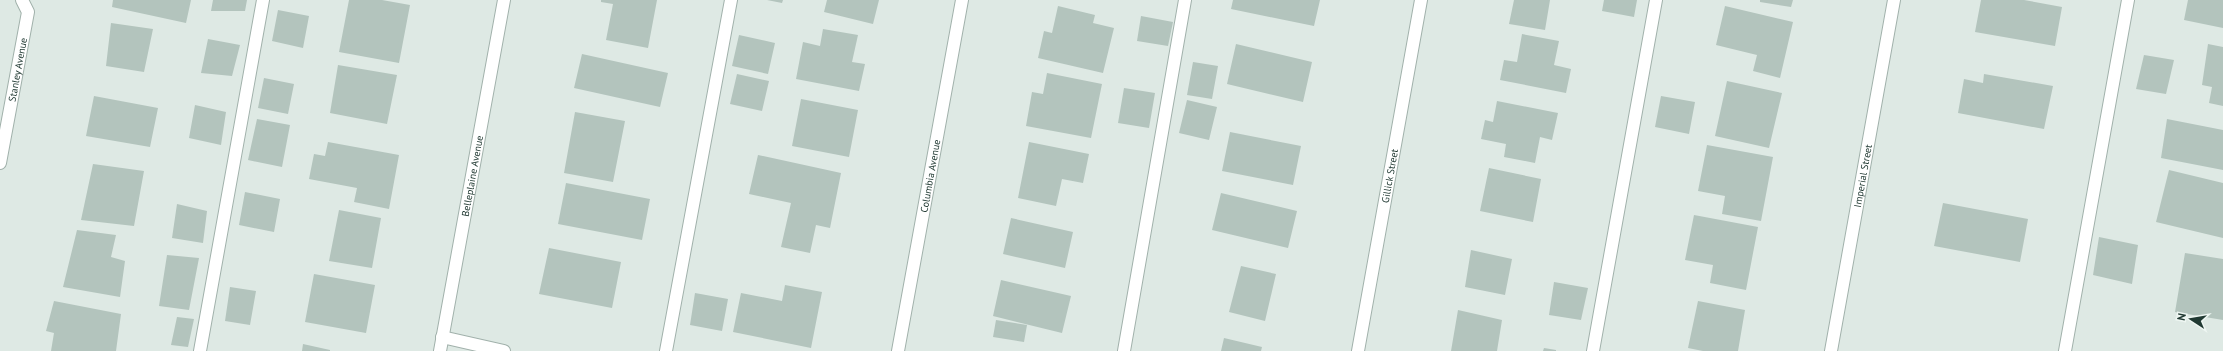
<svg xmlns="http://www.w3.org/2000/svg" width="2223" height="351" viewBox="0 0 2223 351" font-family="'PT Sans',sans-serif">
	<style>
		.building { fill: #b3c4bd }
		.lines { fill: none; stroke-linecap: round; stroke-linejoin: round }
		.lane-casing { stroke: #a1b1ab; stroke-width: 14 }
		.street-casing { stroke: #a1b1ab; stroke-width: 14 }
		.lane { stroke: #fff; stroke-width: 12 }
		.street { stroke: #fff; stroke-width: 12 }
		.labels { text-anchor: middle; stroke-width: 3; stroke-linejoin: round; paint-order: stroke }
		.street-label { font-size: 10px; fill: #203932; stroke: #eef6f2 }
	</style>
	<rect width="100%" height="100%" fill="#dee9e4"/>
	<path class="building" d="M113,0H191L186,23L112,7Z
		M213,0H247L245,11H211Z
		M349,0H382L410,5L399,63L339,52Z
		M601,0H657L648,48L606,40L613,4L601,2Z
		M767,0H783L782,3Z
		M827,0H879L873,24L824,12Z
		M1233,0H1320L1314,26L1231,9Z
		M1514,0H1550L1545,30L1509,24Z
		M1604,0H1637L1634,17L1602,11Z
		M1760,0H1793L1791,7L1760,2Z
		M1981,0H2024L2062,7L2055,46L1975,32Z
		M2188,0H2223V28L2184,20Z
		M1058,6L1095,15L1093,23L1114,28L1103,73L1038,58L1044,31L1052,33Z
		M1725,6L1793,22L1780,78L1753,71L1757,55L1716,45Z
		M278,10L309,16L303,48L272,41Z
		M1141,16L1173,22L1168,46L1137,41Z
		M111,23L153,29L144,72L106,66Z
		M823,29L858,35L852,62L865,64L859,91L796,79L803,42L820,46Z
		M1522,34L1559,41L1554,65L1571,69L1566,93L1500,80L1504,60L1517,62Z
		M739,35L775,43L768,74L732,66Z
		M208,39L240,45L232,76L201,73Z
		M1236,44L1312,62L1303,102L1227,84Z
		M2208,44L2223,47V106L2209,103L2212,87L2202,85Z
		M582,54L668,73L660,107L574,88Z
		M2144,55L2174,60L2166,94L2136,89Z
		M1193,62L1218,66L1212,99L1187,95Z
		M338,65L397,75L387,124L330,113Z
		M1047,73L1102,84L1091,138L1026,126L1032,92L1043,94Z
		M737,74L769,81L762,111L730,104Z
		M1984,74L2053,86L2044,129L1958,113L1964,79L1983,83Z
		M264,78L294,84L288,114L258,108Z
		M1727,81L1782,93L1769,148L1715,136Z
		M1124,88L1155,93L1149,128L1118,123Z
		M94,96L158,108L150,147L86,136Z
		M1661,96L1695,102L1689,134L1655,127Z
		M801,99L858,110L849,157L792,146Z
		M1187,100L1217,107L1209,140L1179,133Z
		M1497,101L1558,113L1552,140L1540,137L1535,163L1504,157L1506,144L1481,139L1485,120L1493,122Z
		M195,105L226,112L221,145L189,138Z
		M575,112L625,121L613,182L564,173Z
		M257,119L290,125L282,167L248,160Z
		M2167,119L2223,130V170L2161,158Z
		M1230,132L1301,146L1293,185L1222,171Z
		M328,142L399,155L389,209L354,202L357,188L309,179L314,154L325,156Z
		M1029,142L1089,154L1083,183L1062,179L1056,206L1018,198Z
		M1707,145L1773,157L1761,221L1722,214L1725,196L1698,191Z
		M758,155L841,173L830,228L816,225L810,253L781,247L791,203L749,194Z
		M93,164L144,171L134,226L81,220Z
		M1489,168L1541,179L1533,222L1480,211Z
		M2169,170L2223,183V238L2156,222Z
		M566,183L650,199L642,240L558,224Z
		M245,192L280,199L274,232L239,225Z
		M1221,193L1297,211L1288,248L1212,230Z
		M1943,203L2028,219L2020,262L1934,246Z
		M177,204L207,211L203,243L172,238Z
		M339,210L381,218L372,268L329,261Z
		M1694,215L1758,227L1746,290L1710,283L1713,265L1685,260Z
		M1011,218L1073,232L1065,268L1003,254Z
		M77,230L116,235L111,257L125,261L120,297L63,287Z
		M2099,237L2138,245L2132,284L2093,275Z
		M549,248L621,262L612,308L539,294Z
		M1471,250L1512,259L1505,295L1465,287Z
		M2185,253L2223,259V320L2175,312Z
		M167,255L199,258L189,310L159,306Z
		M1241,266L1276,274L1265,321L1229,312Z
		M314,274L375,285L366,333L305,322Z
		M1001,280L1071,296L1062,333L993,316Z
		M1554,282L1588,288L1581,320L1549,315Z
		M785,285L822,292L811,348L733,332L741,293L782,301Z
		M230,287L256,291L250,325L225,321Z
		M695,293L728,299L722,331L690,325Z
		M54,301L121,314L116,351H51L54,333L46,331Z
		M1698,301L1745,310L1738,351H1703L1688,348Z
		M1458,310L1502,320L1497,351H1451Z
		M177,317L194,319L188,347L171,345Z
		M996,320L1027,325L1024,342L993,337Z
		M1224,338L1262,347L1261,351H1221Z
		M303,344L330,350V351H302Z
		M1544,348L1556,350V351H1543Z"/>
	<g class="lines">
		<defs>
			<path id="lane" d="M200,351L263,0
				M666,351L731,0
				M1124,351L1185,0
				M1593,351L1656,0
				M2065,351L2128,0"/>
			<g id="street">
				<path id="s1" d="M0,163L28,12L22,0"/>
				<path d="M442,337L504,351"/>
				<path id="s2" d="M440,351L504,0"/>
				<path id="s3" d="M898,351L962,0"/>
				<path id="s4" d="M1358,351L1421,0"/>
				<path id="s5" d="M1831,351L1894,0"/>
			</g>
		</defs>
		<use href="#lane" class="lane-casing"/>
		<use href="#street" class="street-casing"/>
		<use href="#lane" class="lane"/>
		<use href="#street" class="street"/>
	</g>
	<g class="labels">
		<g class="street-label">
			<text dy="4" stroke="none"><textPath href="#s1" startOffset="95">Stanley Avenue</textPath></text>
			<text dy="4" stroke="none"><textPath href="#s2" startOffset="178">Belleplaine Avenue</textPath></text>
			<text dy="4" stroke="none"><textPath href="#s3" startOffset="178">Columbia Avenue</textPath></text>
			<text dy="4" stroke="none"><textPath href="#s4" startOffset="178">Gillick Street</textPath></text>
			<text dy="4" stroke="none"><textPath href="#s5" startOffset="178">Imperial Street</textPath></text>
		</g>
	</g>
	<g transform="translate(2191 319) rotate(282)" stroke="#eef6f2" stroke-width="3" paint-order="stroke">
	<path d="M0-3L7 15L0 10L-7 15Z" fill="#203932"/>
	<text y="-6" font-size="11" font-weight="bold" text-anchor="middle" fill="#203932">N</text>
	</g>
</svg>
